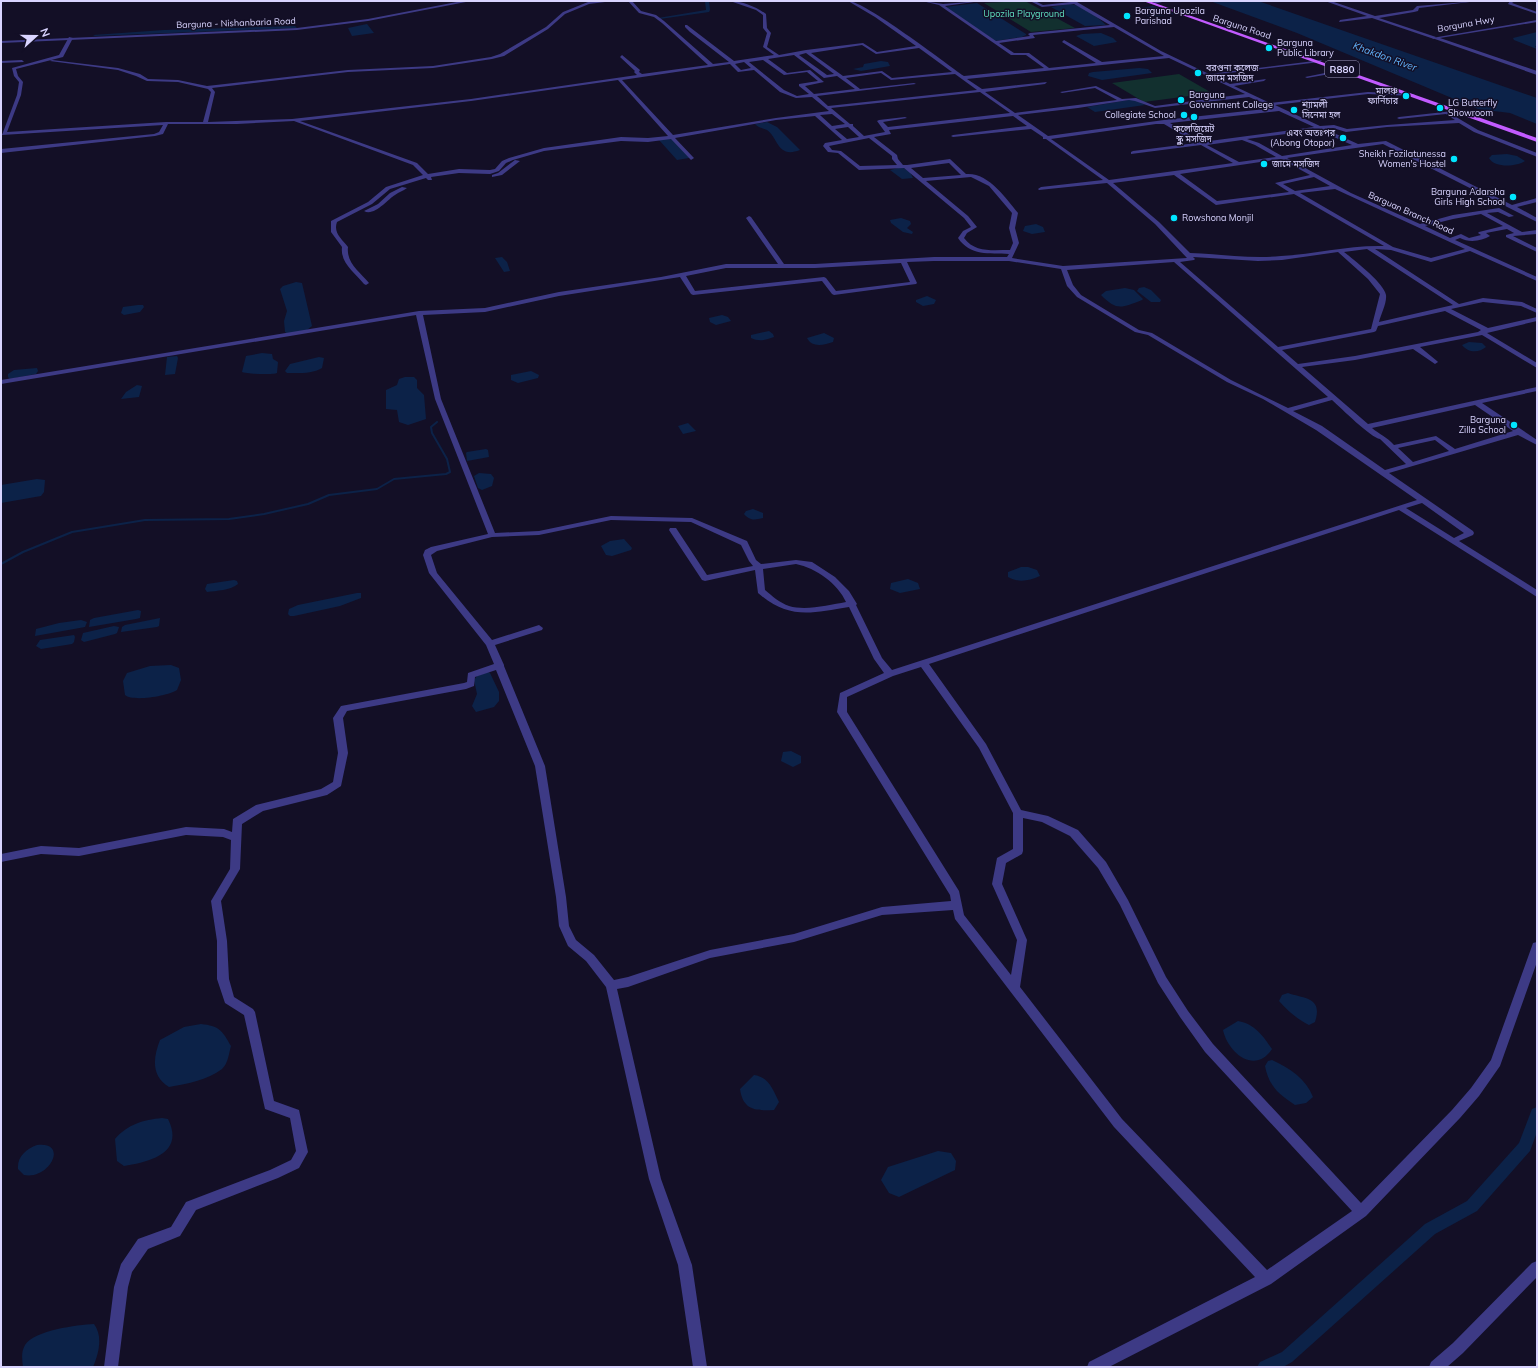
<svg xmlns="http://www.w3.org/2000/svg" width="1538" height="1368" viewBox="0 0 1538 1368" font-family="Mulish,'Noto Sans Bengali',sans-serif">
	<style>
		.green { fill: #12302f }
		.water { fill: #0c2248 }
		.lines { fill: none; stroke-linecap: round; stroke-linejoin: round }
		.stream { stroke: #0c2248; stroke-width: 2 }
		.canal { fill: #0c2248; fill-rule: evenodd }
		.minor { fill: #3d3a85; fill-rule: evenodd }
		.tertiary { fill: #3d3a85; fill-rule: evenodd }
		.primary { fill: #c25bff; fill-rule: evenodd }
		.poi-dot { fill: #00e5ff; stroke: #130f26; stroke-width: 1.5 }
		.labels { text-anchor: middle; stroke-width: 3; stroke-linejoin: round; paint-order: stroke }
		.far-poi-label { font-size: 9px; fill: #d9d4ff; stroke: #130f26; text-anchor: start }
		.far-park-label { font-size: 9px; fill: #5fe0c0; stroke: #130f26 }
		.far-street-label { font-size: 9px; fill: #d9d4ff; stroke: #130f26 }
		.far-water-label { font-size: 10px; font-style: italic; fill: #62b6ff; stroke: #130f26 }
		.shield { fill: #130f26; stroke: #9e99be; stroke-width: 1 }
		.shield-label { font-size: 10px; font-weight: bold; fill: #d9d4ff }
	</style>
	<rect width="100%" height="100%" fill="#130f26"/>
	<path class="green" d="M1025,1L1075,28L1031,32L984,3Z
		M1179,74L1212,93L1144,102L1112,83Z"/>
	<path class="water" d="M1210,1H1258L1537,98V124L1510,113L1478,109L1297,33Z
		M977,3L1026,34V35L1022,37L995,41L945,7Z
		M1070,4C1081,5 1098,17 1106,25L1085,26L1051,7Z
		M1153,6L1175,14L1150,17L1134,9Z
		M367,24L374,33L352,36L348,28Z
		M1537,32V46H1535L1537,49L1514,40L1513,38Z
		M1101,33L1113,38L1117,42L1094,46L1076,36L1082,34Z
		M881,61L888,62L890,66L861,71L853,69L863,67L864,64Z
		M1139,68L1148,69L1152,73L1102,80L1088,76L1089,73L1093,72Z
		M1134,99L1145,105L1095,112L1087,107Z
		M767,122L777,127L800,150C777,159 778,137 767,130C762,128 759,128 755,124Z
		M671,138L689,157V158L677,160L659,140Z
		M1507,154L1517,156L1525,161C1516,167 1494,168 1489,158L1492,155Z
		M902,167L910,172L913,178L902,179L890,170Z
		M901,218L910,221L911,224L907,228L913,232L912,234L903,232L891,223L890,220Z
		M1036,224L1043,227L1045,232L1032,234L1023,231L1025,226Z
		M502,257L507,262L510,271L504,272L495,258Z
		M296,282L302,283L312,326L307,330L288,334L285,332L284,321L287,311L280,289L283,286Z
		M1144,287L1151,290L1161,300L1160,302H1151L1137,291L1139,288Z
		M1125,288L1134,290L1143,299L1142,300C1121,308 1117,311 1101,295L1106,291Z
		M927,296L936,300L934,304L923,306L916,302V300Z
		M138,305H143L144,307L140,312L124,315L121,313L123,307Z
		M722,315L728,317L731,321L716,325L710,322L709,318Z
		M769,331L773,334L774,337C766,340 759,342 751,338V335Z
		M824,333L834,338L833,342C824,345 812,348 807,338Z
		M1469,342L1482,343L1486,347C1479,353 1468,353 1462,345Z
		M262,353L272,354L273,359L278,362L277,373C273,375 246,374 242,372L246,356Z
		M177,356L178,358L175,374L165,375L167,357Z
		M319,357L324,358L322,368C312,374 299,373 287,373L285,371L290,364Z
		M37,368L38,371L36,374L10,379L8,377V374L14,370Z
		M531,371L539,375L538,378L518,383L511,380V375Z
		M405,377H414L417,380V388L424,395L426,419L408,425L399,422L397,410L386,409V390L397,385L399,379Z
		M137,385L142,386L139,397L121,399L126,392Z
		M688,423L696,431L683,434L678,426Z
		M486,449L488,450L489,457L467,461L466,453L467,452Z
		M479,473L491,474L494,478L492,486L482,490L478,488L474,476Z
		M37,479L45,480L44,492L41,496L1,503V485Z
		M753,509L763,513V518C755,520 750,521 744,514L746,511Z
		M624,539L632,548L631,550L612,556L606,555L601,546L610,541Z
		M1021,567H1028L1037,570L1040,576C1028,581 1019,583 1008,577V572Z
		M908,579L918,583L920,589L900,593L890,589L891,583Z
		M234,580L237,581L238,584C231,590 216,591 207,592L205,589L207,584Z
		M357,593H361V598L340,606L294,616H290L288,614L289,609L298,605Z
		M138,610L141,611L140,618L136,619L89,627L90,620L94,618Z
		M160,618L159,626L157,627L121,632L122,627L125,625Z
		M81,620L87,622L85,627L35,636L36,629L59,623Z
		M114,626L119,627L117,633L115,634L84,642L81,640L83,633Z
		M74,635L75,637L74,642L72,644L41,649L36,646L40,640Z
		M171,665L179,668L181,680L177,690C168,696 133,702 125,695L123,681L127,673L150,666Z
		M488,672L490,673L499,692V701L494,707L476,712L472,706L477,694L474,680L477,676Z
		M791,751L801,756V763L793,767L781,761L783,752Z
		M1288,993C1305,999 1323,997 1315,1022L1309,1025C1297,1019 1288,1011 1279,1001L1282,995Z
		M1238,1021C1255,1024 1263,1036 1272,1049C1255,1075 1228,1053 1223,1030Z
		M201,1024C219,1026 222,1030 231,1046C229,1053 228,1064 222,1069C208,1080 186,1084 169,1087C151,1076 153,1058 160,1040L184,1027Z
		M1272,1060C1290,1068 1306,1079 1313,1097L1306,1103L1295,1105C1278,1094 1269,1086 1265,1066L1268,1061Z
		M754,1075C769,1077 773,1090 779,1102L774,1110C755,1111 743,1110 740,1089Z
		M162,1118L168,1119C185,1153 150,1162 124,1166L117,1161L115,1139C128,1124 143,1120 162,1118Z
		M37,1145C69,1141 50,1180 24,1175L18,1169C17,1157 26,1149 37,1145Z
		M938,1151L951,1153L956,1161L955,1170L899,1197L889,1193L881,1180L888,1167Z
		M94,1324C103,1336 99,1353 93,1367H23C22,1359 21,1352 25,1345C35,1330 77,1325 94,1324Z"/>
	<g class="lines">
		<path class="stream" d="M1,564L23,552L72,532L145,520L229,519L264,514L308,504L329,495L377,489L394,479L446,474L450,472L447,459L432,433L431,427L437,422"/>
		<path class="canal" d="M705,1H709L710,10L709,12L660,19L658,18L706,10Z
			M295,26L297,28L95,36L93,35L164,30Z
			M1537,1107V1132L1530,1151L1477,1211L1435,1234L1292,1362L1283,1367H1257L1260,1362L1282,1352L1425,1224L1467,1201L1519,1143L1532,1109Z"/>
		<path class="minor" d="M613,1L589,4L565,14L548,29L504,56L492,59L433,68L348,72L212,88L215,92L208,122L292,119L471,99L637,75L634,72L635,71L620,57L622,55L640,70L639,72L642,74L708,65L662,23L654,17L639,13L628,1H632L641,11L656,15L664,21L713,64L729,62L690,32L685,27V25H687L734,61L774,55L763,47L767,33L763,28V15L756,10L730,1C743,1 756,7 766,14L767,28L771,33L767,47L779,55L806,50L863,43L877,52L916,46L875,17L848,1C865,1 945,63 964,76L1044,68L1026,55H1011L939,5L922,1L943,4L981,1L945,6L996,41L1030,36L1028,34L1030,33L1110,25L1074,4L1042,7L1030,1H1035L1043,5L1080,1L1077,2L1161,51L1209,74L1322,60L1320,62L1212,75L1230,84L1266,79L1264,81L1234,86L1270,103L1368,92L1413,94L1415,95L1413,96L1368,94L1275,105L1320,126L1334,125L1347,129L1387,125L1455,120L1446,114L1399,119L1397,118L1399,117L1453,111L1455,112L1451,114L1478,130L1537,153V157L1535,156L1474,132L1459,123L1387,127L1346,132L1333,128L1325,129L1358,144L1386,141L1512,205L1537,198V202L1517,207L1537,218V222L1383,144L1287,158L1351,193L1420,224L1453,215L1499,208L1514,216L1509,217L1498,212L1487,213L1522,232L1537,230V234L1513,236L1537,248V252L1506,237V235L1514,233L1507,229L1486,233L1490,236C1482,241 1469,243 1460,238L1455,240L1537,277V281L1470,251L1431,262L1391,250L1375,249L1459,304L1483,298L1522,302L1537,309V313L1521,306L1483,302L1451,309L1488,328L1537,317V321L1487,333L1537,363V368L1482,335L1420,347L1437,361L1438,362L1435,364L1413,349L1355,360L1302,367L1368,424L1537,387V391L1482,403L1537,440V445L1518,435L1389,473L1473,531L1474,533L1473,535L1459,541L1537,590V597L1399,510L929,664L986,744L1021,810L1048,816L1078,830L1106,862L1128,900L1166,977L1188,1011L1213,1044L1361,1203L1452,1110L1471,1088L1491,1060L1532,946L1533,943L1537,942V962L1500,1066L1479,1096L1460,1118L1366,1216L1271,1284L1109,1367H1087L1089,1362L1255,1277L1114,1127L955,919L953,910L882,915L794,942L710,958L628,987L617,989L661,1179L692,1265L707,1367H693L678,1265L649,1179L606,987L586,961L568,946L559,926L556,897L535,766L496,670L475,677L474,686L466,689L347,711L343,718L348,753L341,786L327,795L263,811L242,824L240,869L221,901L227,941L229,979L234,997L253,1009L255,1012L274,1101L299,1110L308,1152L299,1168L278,1178L196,1210L180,1236L148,1249L132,1272L128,1287L118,1367H104L114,1287L121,1264L138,1239L171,1227L186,1202L270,1170L291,1160L296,1151L290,1118L265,1109L244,1015L225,1003L217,979V941L211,901L230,869L231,840L223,837L186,835L79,856L41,854L1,862V854L41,846L79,848L186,827L224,829L232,832L233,819L256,805L321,789L333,782L338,753L333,718L341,706L464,683L467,682L468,673L494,664L486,645L429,573L423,555L425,550L431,547L488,534L435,399L416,315L1,384V380L419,311L485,308L559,292L661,277L726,264H778L746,218L749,216L751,217L784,264H815L934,257H1007L1009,254C989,253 970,256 958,238L963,231L971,227L964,218L904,168L859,170L838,153L828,152L823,146L825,143L842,140L815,116L776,120L675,138L693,157L694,158L691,160L671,139L648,142L621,141L544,151L513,160L506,163L499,171L490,174L459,173L431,177L432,180H428L426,178L390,189L372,204L337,222C333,233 342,239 348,247C346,263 360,272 369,283L366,285L364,284C355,273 340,263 342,247L331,232V221L368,202L386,187L423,175L413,165L294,121L237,124H168L163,134L155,136L1,153V149L154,134L159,132L163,125L2,135L17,95L19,82L14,76L12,68L59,55L69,37L73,38L63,57L16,69L18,76L23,82L21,95L7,132L166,122H203L211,92L208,89L178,82L147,81L136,76L118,70L50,61L52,60L118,68L140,74L148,79L178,80L207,86L348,70L433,66L491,57L500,54L546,27L563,12L588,2ZM1114,27L1164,56L1102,62L1064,40L1062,42L1096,63L1049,68L1029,53H1014L999,43L1035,38L1033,35ZM862,45L876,54L919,48L952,72L892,78L882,71L843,76L811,53ZM806,53L834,74L827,75L799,55ZM794,55L824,78L837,76L855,89L814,94L805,86L824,82L810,70L787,73L768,59ZM1169,58L1245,94L1155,106L1136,98L1122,99L1096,86L1060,92L1062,93L1095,88L1117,100L1015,113L985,92L1045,84L1047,82L982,89L967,79ZM763,60L784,75L807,72L818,81L799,84V86L809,94L797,96L784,90L749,62ZM744,62L751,68L741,70L735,64ZM730,64L738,72L754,70L780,92L796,98L812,97L829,111L776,118L673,135L622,80ZM881,73L891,80L955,74L977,90L828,106L817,96L916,84L914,83L860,89L846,78ZM618,80L668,136L648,138L621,137L544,148L509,158L502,161L495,169L490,170L459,169L428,174L417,163L300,121L471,101ZM980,92L1010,113L888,127L883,122L907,118L905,117L879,120L877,121L885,132L864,136L853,126V124H850L831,108ZM1249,97L1274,108L1164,120L1048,136L1018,115L1078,108L1129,100L1135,101L1155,108ZM1279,111L1314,127L1202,142L1170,123ZM832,114L845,124L832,126L820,115ZM1013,116L1027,126L953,135L951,136L953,137L1031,129L1043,137V139H1046L1103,180L1041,187L1038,189L1039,190L1107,183L1155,224L1187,258L1063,266L1012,258L1019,243L1015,228L1018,213C1006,198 988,172 966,174L950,159L907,165H903L898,159L897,155L874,137L891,134L889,130ZM1156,124H1164L1196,143L1133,151L1131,152V154L1201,145L1233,163L1109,180L1051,139ZM848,127L859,137L847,139L835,129ZM1318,130L1352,145L1282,156L1259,143L1247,139ZM869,138L892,156V159L897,165L860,166L841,151L832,150L829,146ZM1242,140L1255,145L1276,157L1239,162L1207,145ZM1281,159L1310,175L1275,183L1289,192L1217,201L1180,174ZM949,163L961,175L923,178L911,168ZM1174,175L1216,205L1294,194L1384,246C1349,245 1316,254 1281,256C1251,259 1220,254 1190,253L1159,222L1113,183ZM971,177L989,186L1012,213L1009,228L1013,243L1010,250C993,250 975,253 964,238L967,233L977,227L968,216L926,181ZM1314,177L1330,186L1295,191L1283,184ZM1335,189L1465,249L1431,258L1393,247L1300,193ZM1481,214L1503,226L1479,232L1478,233L1481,235L1469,238L1461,234L1450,238L1425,226L1453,219ZM1367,249L1453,305L1379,322C1381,314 1387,303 1386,295C1384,283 1354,260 1344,252ZM1338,252L1368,279L1380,294L1371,329L1278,347L1180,262L1194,260L1195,259L1193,257L1258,261L1282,260ZM934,261H1009L1061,269L1067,286L1077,297L1135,332L1148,335L1227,382L1263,399L1316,430L1417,500L892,670L882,658L856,605L857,604L849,591L835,577L812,562L796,560L761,564L756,560L747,541L692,518L611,516L539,531L495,533L441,399L423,315L485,312L559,296L680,277L691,294L693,295L822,281L832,294L834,295L916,284L917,283L907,262ZM1174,262L1328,397L1288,408L1231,380L1152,333L1139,330L1081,295L1073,285L1067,270ZM901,263L910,282L836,291L826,278L824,277L695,291L686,276L726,268H815ZM1445,311L1481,330L1478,332L1355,356L1298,364L1282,350L1374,332L1376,331L1378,326ZM1332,400C1341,408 1371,438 1380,439L1406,464L1385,470L1322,426L1293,411ZM1475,405L1513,431L1455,449L1436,436L1394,445C1387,437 1379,434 1372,428ZM1435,440L1449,451L1413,462L1398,448ZM1422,503L1464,533L1454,538L1406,508ZM611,520L691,522L741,545L749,561L753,566L707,575L676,528H670L669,530L702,580L705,581L755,570L758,593C789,620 811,613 849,607L874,659L884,673L840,693L837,712L950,895L951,901L882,907L794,934L710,950L628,977L614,980L594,955L576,940L569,926L566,897L545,766L504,666V665L495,645L542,630L543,628L539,625L492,640L437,573L431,555L437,551L492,537L539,535ZM796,564C816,568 838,584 846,602C829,605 806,611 789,606C780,603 772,596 765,590L763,569ZM921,667L979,748L1013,813V849L997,858L992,884L1017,940L1011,975L964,915L959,891L847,712V697L893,676ZM1023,818L1042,822L1070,836L1098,868L1120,905L1158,983L1180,1017L1205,1052L1352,1211L1267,1270L1122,1119L1020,987L1027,940L1002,884L1006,863L1022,854L1023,851Z
			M1158,1H1166L1154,4L1152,3Z
			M1325,1H1331L1375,16L1413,10L1417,6L1478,1L1419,8L1418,11L1414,12L1379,18L1436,37L1434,39L1372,18L1339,22L1340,20L1367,16Z
			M1510,1H1515L1512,3L1537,12V14L1508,4Z
			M22,60L24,62L1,63V61Z
			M1345,69L1347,71L1307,78L1305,77Z
			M515,160L520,161L502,175L492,177V175L498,173Z
			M402,187L407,188C403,191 399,192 395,195C388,199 374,217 364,211L378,204L390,193Z
			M1537,1261V1277L1463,1353L1447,1367H1429L1431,1362L1453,1343L1532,1263Z"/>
		<path class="tertiary" d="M462,1H471L368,21L297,30L1,43V41L297,28L368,19Z
			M1537,20V22L1440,38L1537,71V75L1432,38Z"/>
		<path class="primary" d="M1143,1H1149L1537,138V142Z"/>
	</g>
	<g class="poi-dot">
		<circle cx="1127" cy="16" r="4"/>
		<circle cx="1269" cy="48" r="4"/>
		<circle cx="1198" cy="73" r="4"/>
		<circle cx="1406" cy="96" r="4"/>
		<circle cx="1181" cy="100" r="4"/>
		<circle cx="1440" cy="108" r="4"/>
		<circle cx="1294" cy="110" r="4"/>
		<circle cx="1184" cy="115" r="4"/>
		<circle cx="1194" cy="117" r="4"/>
		<circle cx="1343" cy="138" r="4"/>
		<circle cx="1454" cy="159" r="4"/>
		<circle cx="1264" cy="164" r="4"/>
		<circle cx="1513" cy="197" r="4"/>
		<circle cx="1174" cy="218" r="4"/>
		<circle cx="1514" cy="425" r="4"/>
	</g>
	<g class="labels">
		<g class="far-poi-label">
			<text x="1135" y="14">Barguna Upozila<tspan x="1135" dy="10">Parishad</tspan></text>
			<text x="1277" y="46">Barguna<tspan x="1277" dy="10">Public Library</tspan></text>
			<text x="1206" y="71">বরগুনা কলেজ<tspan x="1206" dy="10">জামে মসজিদ</tspan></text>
			<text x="1398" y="94" text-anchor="end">মালঞ্চ<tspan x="1398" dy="10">ফার্নিচার</tspan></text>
			<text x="1189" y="98">Barguna<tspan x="1189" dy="10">Government College</tspan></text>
			<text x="1448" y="106">LG Butterfly<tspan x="1448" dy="10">Showroom</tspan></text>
			<text x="1302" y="108">শ্যামলী<tspan x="1302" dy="10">সিনেমা হল</tspan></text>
			<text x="1176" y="118" text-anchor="end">Collegiate School</text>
			<text x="1194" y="132" text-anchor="middle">কলেজিয়েট<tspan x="1194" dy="10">স্কুল মসজিদ</tspan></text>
			<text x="1335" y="136" text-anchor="end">এবং অতঃপর<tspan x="1335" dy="10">(Abong Otopor)</tspan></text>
			<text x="1446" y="157" text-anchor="end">Sheikh Fozilatunessa<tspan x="1446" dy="10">Women's Hostel</tspan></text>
			<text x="1272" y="167">জামে মসজিদ</text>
			<text x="1505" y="195" text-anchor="end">Barguna Adarsha<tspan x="1505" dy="10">Girls High School</tspan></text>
			<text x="1182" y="221">Rowshona Monjil</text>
			<text x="1506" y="423" text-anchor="end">Barguna<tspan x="1506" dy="10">Zilla School</tspan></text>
		</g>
		<g class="far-park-label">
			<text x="1024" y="17">Upozila Playground</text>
		</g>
		<g class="far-street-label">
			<text transform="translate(236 23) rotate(-2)" y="3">Barguna - Nishanbaria Road</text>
			<text transform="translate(1466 24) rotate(-10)" y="3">Borguna Hwy</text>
			<text transform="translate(1242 27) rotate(18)" y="3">Barguna Road</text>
			<text transform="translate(1411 213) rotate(24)" y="3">Barguan Branch Road</text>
		</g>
		<g class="far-water-label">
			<text transform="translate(1385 56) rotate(20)" y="4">Khakdon River</text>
		</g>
		<rect class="shield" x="1325" y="61" width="34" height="16" rx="3"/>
		<g class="shield-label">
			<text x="1342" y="73">R880</text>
		</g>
	</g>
	<rect width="1538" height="1368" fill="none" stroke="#d9d4ff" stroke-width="4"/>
	<g transform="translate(36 36) rotate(69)" stroke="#130f26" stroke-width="3" paint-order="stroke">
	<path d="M0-3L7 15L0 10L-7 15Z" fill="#d9d4ff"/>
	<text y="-6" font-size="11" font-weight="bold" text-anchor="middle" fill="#d9d4ff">N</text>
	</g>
</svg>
